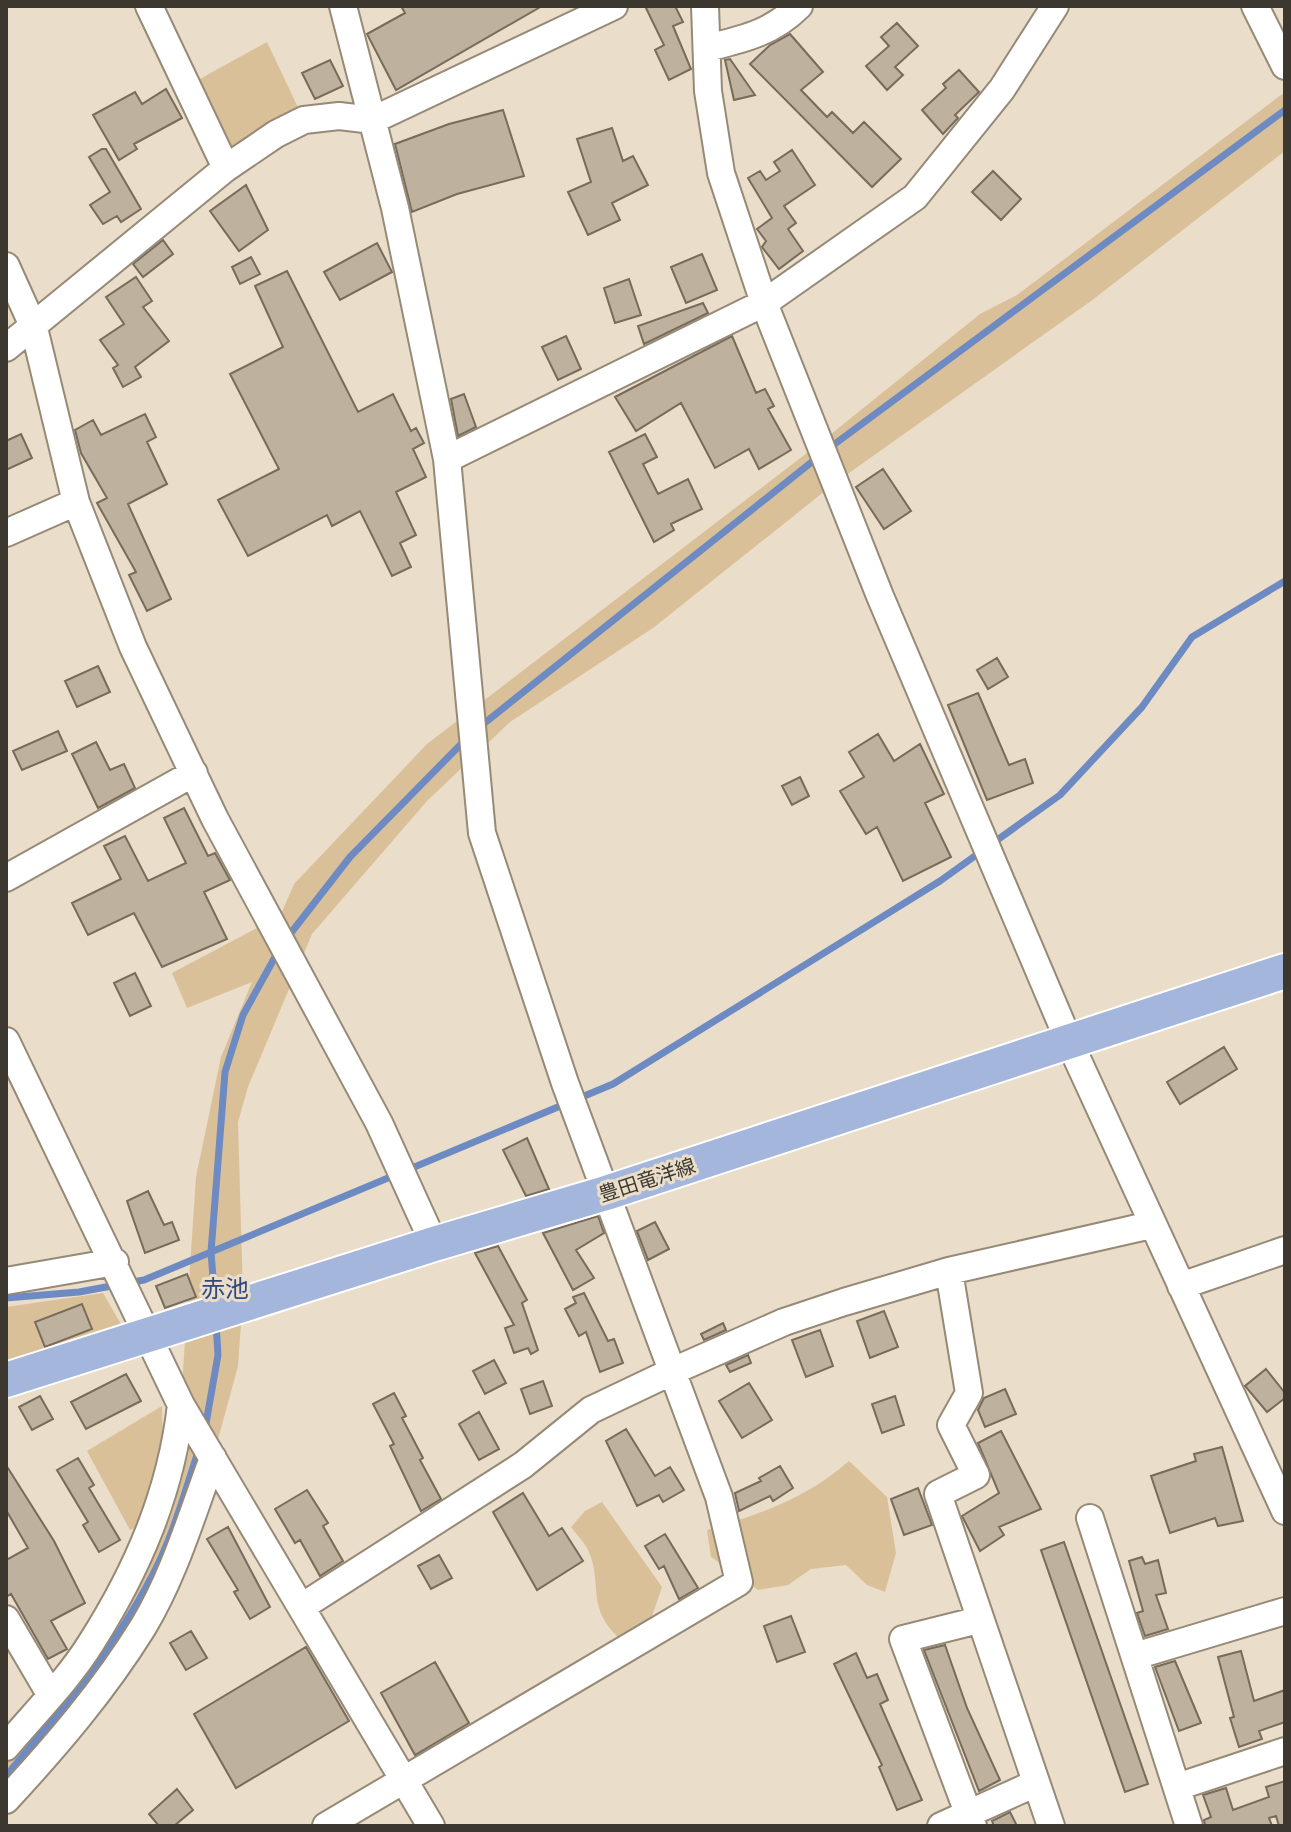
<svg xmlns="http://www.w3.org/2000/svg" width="1291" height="1832" viewBox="0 0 1291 1832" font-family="Raleway,'Noto Sans JP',sans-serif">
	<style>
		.green { fill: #dac099 }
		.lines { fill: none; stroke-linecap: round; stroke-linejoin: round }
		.stream { stroke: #6d8ac3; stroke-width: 7 }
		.building { fill: #beb19e; stroke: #776b5a; stroke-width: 2 }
		.minor-casing { stroke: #968a77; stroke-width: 30 }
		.major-casing { stroke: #fff; stroke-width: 38 }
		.minor { stroke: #fff; stroke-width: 26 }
		.major { stroke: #a4b6db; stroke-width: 34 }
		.labels { text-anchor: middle; stroke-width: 6; stroke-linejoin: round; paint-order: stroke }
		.street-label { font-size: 20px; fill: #3c372f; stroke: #eaddc9 }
		.quarter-label { font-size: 24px; fill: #2e4981; stroke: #eaddc9 }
	</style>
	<rect width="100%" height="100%" fill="#eaddc9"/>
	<path class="green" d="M267,42L304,120L226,168L187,86Z
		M1285,92V151L1091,301L835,483L653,628L510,722L427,801L312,934L248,1087L238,1122L243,1295L238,1366L213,1458L151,1610L6,1803V1748L117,1596L180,1416L196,1177L221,1057L252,982L187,1008L172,973L270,921L275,928L294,884L427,744L820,443L980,314L1017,295Z
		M103,1293L121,1324L101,1338L6,1364V1307Z
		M162,1406L163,1452L140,1526L130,1530L87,1451Z
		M849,1461L887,1497L896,1553L885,1592L867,1585L846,1565L811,1569L788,1585L758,1590L711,1557L707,1530C761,1514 807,1498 849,1461Z
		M602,1502L662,1587L652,1616L623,1641C583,1608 605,1583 587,1548C583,1541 576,1534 571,1527L585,1511Z"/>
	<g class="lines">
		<path class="stream" d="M828,449L1285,110
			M477,729L818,457
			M287,938L350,857L468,737
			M6,1298L79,1292L144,1280L613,1084L940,881L1060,795L1142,707L1192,637L1285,581
			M215,1303L211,1252L225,1072L243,1015L280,948
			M205,1429L218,1355L216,1323
			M6,1776C59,1713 114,1650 152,1576C173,1537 185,1491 199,1449"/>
	</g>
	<path class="building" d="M401,6H542L396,90L367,34L405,13Z
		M645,6H675L683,22L673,26L691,69L669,80L655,50L664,45Z
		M897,23L918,46L895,67L903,75L887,90L866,66L889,46L881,37Z
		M790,34L823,72L801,90L827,117L832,112L853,133L864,122L901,159L872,187L750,64L770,45Z
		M730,59L755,95L734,100L725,60Z
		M330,60L343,86L315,99L302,73Z
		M959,70L979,92L955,115L958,118L943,134L922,110L946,88L943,84Z
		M166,89L182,118L134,144L137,149L119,160L93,115L135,92L142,104Z
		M503,110L524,176L457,194L412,212L395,144L449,124Z
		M612,128L623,161L633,156L648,185L612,203L620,220L588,235L568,192L591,182L577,139Z
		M102,149H106L141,209L121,222L117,216L103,224L90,205L110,192L89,157Z
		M792,150L815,185L784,206L796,223L788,229L803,251L779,269L762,247L766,241L757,229L772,218L748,178L760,171L766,180L780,171L774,162Z
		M993,171L1021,199L1001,220L972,192Z
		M246,185L268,230L239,251L210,211Z
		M163,240L173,254L143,277L133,264Z
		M377,243L392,272L340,300L324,272Z
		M702,254L717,290L686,303L671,267Z
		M251,257L260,274L240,284L232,267Z
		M287,271L358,412L393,394L411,431L416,428L424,443L413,449L426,477L396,492L416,535L400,543L411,567L392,576L360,511L332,526L327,515L248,556L218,500L279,469L230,374L283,347L255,286Z
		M136,277L152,301L143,307L169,341L135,367L141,377L123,387L113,368L118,365L100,340L124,324L106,297Z
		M629,279L641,315L615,323L604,288Z
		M703,303L708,313L644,344L638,326Z
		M566,336L581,369L558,380L542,347Z
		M732,336L756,393L765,389L774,406L768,409L791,450L759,469L749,449L715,468L681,403L636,431L615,397Z
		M464,394L476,427L458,436L451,399Z
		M145,414L156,437L147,442L167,484L128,504L171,599L147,611L129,575L136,572L97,503L107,498L81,453L75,430L93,420L101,435Z
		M21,434L32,458L6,470V441Z
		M645,434L657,457L643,464L658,494L688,479L702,509L671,524L674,530L654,542L609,452Z
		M883,469L911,511L884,529L856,487Z
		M997,658L1008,677L988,689L977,670Z
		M98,666L110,692L77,707L65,681Z
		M978,693L1009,765L1025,759L1033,783L987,800L948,705Z
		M58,731L67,751L22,770L13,751Z
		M878,734L894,761L920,744L944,794L925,803L951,857L903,881L877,827L866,834L840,791L864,777L849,752Z
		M96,742L110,770L124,764L135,788L98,808L72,754Z
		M800,777L809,796L792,805L782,786Z
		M184,808L208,856L215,853L230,880L204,892L227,939L162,967L134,913L88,935L72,903L121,879L104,846L125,836L148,881L186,863L164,818Z
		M135,973L151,1006L130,1016L114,983Z
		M1224,1047L1237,1069L1180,1104L1167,1082Z
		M527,1138L549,1189L526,1196L503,1150Z
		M148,1191L164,1225L172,1222L179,1240L145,1253L127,1201Z
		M598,1216L604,1233L576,1250L594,1278L573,1290L543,1233Z
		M655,1222L669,1249L648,1260L637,1231Z
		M498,1246L527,1300L522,1303L538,1350L531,1354L528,1348L514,1353L505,1328L514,1325L475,1253Z
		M187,1274L196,1297L165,1308L156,1286Z
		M584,1293L608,1341L614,1339L623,1363L600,1372L586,1332L579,1336L565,1309L576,1303L573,1297Z
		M82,1304L92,1329L45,1347L35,1322Z
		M884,1311L898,1347L870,1358L857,1321Z
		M723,1323L726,1330L704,1340L701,1334Z
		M820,1330L833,1366L806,1377L792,1340Z
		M748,1355L751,1363L730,1372L726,1365Z
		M494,1360L506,1383L485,1394L473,1371Z
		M1266,1369L1285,1393V1398L1267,1412L1245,1386Z
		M126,1374L141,1401L86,1429L71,1402Z
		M543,1381L552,1406L530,1414L521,1389Z
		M749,1383L772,1420L742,1438L719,1401Z
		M1005,1389L1016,1414L985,1427L978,1410L984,1398Z
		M394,1393L406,1416L402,1418L423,1458L420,1460L441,1499L421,1511L390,1446L394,1444L373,1404Z
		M40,1396L53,1419L32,1430L19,1407Z
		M895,1396L904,1425L882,1433L872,1404Z
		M479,1412L499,1449L479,1460L459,1424Z
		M626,1429L655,1476L670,1467L684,1490L663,1502L659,1495L637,1506L606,1441Z
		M1001,1431L1041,1509L999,1527L1004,1535L980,1551L962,1516L999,1493L978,1443Z
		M1222,1447L1243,1521L1218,1526L1215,1518L1170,1533L1151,1476L1196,1461L1194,1454Z
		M78,1458L94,1485L89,1488L120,1540L99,1552L83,1525L88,1522L57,1470Z
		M6,1465L54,1541L85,1603L51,1621L67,1649L48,1659L11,1594L6,1597V1560L28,1548L6,1510Z
		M780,1466L793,1488L773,1501L770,1496L739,1511L735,1493L761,1481L759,1478Z
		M918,1488L932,1525L904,1535L891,1499Z
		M307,1490L328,1523L323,1526L343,1561L320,1576L300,1540L295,1543L275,1509Z
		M523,1493L549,1536L562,1528L583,1561L537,1590L493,1512Z
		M228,1527L270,1607L250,1619L234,1592L238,1590L207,1539Z
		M665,1534L698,1588L679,1599L664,1566L659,1569L645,1546Z
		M1064,1542L1148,1784L1125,1792L1041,1550Z
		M439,1555L452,1578L431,1589L418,1566Z
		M1142,1557L1145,1564L1158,1560L1166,1593L1156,1595L1168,1629L1145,1636L1137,1613L1143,1611L1129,1561Z
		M791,1616L805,1652L777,1662L764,1626Z
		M191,1631L207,1658L186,1670L170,1643Z
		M945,1645L967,1708L1000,1780L979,1791L924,1650Z
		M306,1647L349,1721L236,1788L194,1714Z
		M1241,1651L1254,1701L1285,1690V1722L1259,1731L1262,1739L1239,1747L1230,1718L1234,1717L1218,1657Z
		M856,1653L867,1678L877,1674L888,1700L880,1704L922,1800L897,1810L879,1767L882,1765L834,1664Z
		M1175,1661L1201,1723L1179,1731L1155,1667Z
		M435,1662L469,1723L415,1755L381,1693Z
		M1285,1781V1826H1279L1276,1816L1269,1818L1272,1826H1205L1204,1820L1211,1817L1203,1795L1226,1788L1233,1810L1269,1797L1266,1787Z
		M177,1789L193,1810L174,1826H159L149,1814Z
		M1010,1812L1017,1826H994L992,1821Z"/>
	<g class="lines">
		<defs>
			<path id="minor" d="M149,6L226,168
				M705,6L708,91L721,173L764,303L880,596L1068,1039L1285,1511
				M1255,6L1285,66
				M707,48C743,39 772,33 799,6
				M6,266L34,328L76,502L133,647L215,819L379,1123L434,1244
				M6,348L226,168L276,134L304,120L339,116L373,120L614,6
				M447,459L764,303L915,197L1002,89L1055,6
				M6,533L76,502
				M6,878L194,773
				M6,1041L181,1405L431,1826
				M949,1271L969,1393L951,1425L976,1475L938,1494L1051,1826
				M6,1281L115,1262
				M1181,1286L1285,1250
				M1090,1518L1189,1826
				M303,1606L523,1465L591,1410L673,1371L784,1322L844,1302L949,1271L1151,1225
				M6,1619L50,1694
				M1135,1656L1285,1611
				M6,1747C34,1714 68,1680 91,1643C138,1569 171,1492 181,1405
				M1177,1787L1285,1751
				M6,1800C56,1746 104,1690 143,1627C174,1576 192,1514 213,1458
				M326,1826L739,1582L719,1497L565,1083L482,833L447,459L395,208L343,6
				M941,1826L1034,1784
				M973,1826L903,1639L979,1620"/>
			<path id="major" d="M6,1380L434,1244L606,1193L1285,971"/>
		</defs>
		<use href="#minor" class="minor-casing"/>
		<use href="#major" class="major-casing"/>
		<use href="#minor" class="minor"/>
		<use href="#major" class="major"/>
	</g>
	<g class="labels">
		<g class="street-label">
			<text transform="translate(647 1180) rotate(-18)" y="7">豊田竜洋線</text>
		</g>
		<g class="quarter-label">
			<text x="225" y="1297">赤池</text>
		</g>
	</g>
	<rect width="1291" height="1832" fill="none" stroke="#3c372f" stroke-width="16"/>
</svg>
